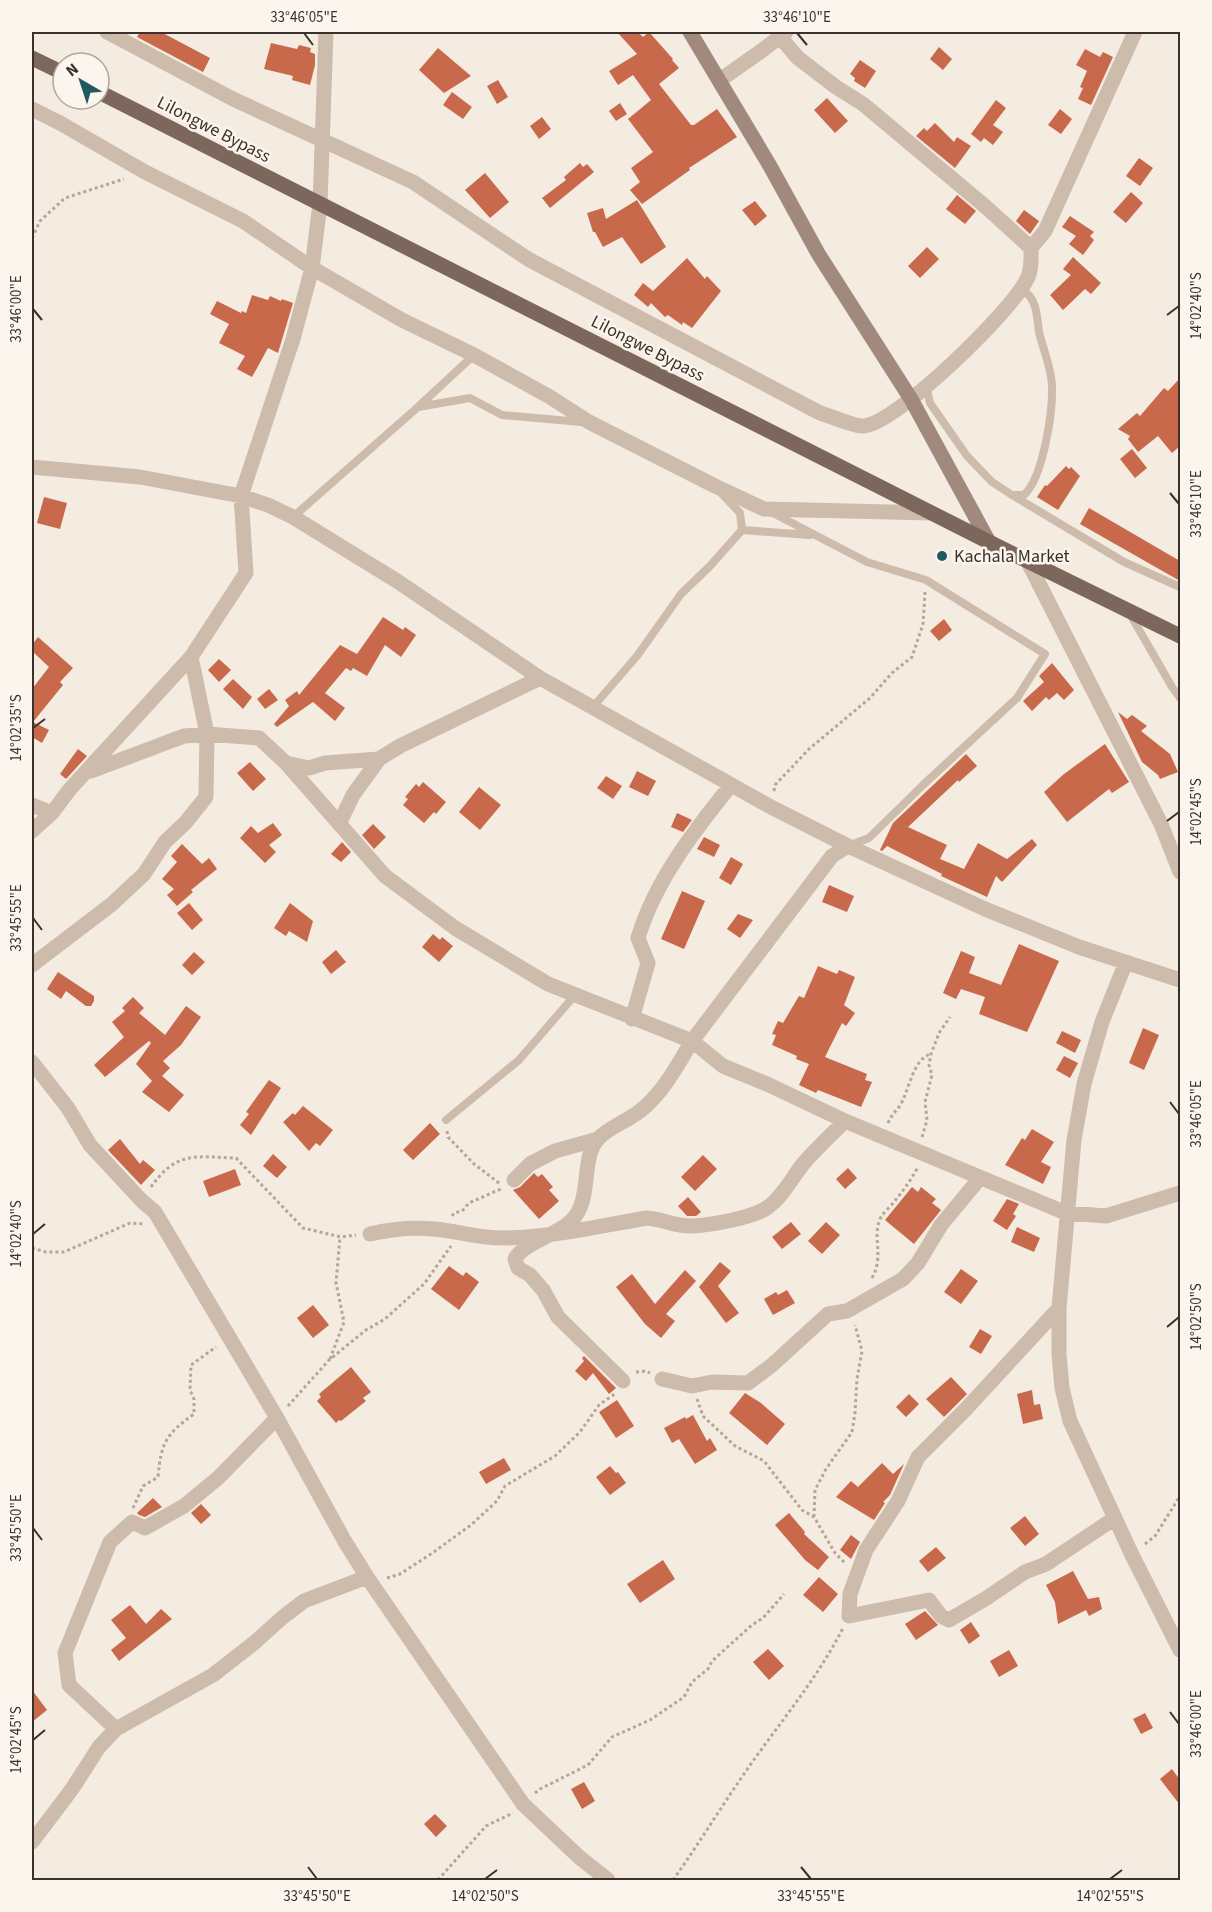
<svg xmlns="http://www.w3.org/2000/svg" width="1212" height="1912" viewBox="0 0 1212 1912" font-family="'Source Sans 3',sans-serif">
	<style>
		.building { fill: #c8694b }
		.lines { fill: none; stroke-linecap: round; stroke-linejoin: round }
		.path { stroke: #b9a596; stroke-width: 3; stroke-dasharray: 3 3; stroke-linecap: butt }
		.lane { stroke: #cdbbac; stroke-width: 8 }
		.street { stroke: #cdbbac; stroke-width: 15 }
		.secondary { stroke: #a18a7d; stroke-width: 15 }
		.primary { stroke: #7d675c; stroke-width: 15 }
		.ticks { fill: none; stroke: #3b302b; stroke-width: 2 }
		.poi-dot { fill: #1f5a5e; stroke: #fbf5ee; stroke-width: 2 }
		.labels { text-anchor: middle; stroke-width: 5; stroke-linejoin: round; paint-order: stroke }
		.street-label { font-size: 18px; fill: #3b302b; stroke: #fbf5ee }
		.poi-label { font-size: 18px; fill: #3b302b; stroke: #fbf5ee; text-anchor: start }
		.neatline { fill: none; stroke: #3b302b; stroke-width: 2 }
		.ticks-label { font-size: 15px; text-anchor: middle; fill: #3b302b }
	</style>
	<rect width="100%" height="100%" fill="#f4ebe1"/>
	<path class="building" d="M140,32H161L210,58L203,72L137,37Z
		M617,32H638L643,37L649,32L673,59L672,60L679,68L659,84L691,125H694L717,109L737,137L689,168L690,170L642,204L630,190L640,182L631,168L653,152L628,119L651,100L633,75L618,85L609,71L637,54Z
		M271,43L297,49L299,45L311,48L310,52L315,54V65L310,85L292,80L293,76L264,69Z
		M939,47L952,59L943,70L930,59Z
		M438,48L471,76L444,93L419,70Z
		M1085,49L1100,57L1103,52L1113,57L1091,105L1078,99L1083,88L1080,87L1087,71L1076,65Z
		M860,60L876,71L865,88L854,81L855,78L850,74Z
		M498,80L508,97L497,104L487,86Z
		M452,92L472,107L463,119L443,105Z
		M827,98L848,121L835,133L814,110Z
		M996,100L1006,108L993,125L1003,132L993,145L984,138L981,142L971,134Z
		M620,103L627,114L616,121L609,111Z
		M1060,109L1072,119L1061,134L1048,125Z
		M542,117L551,129L539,139L530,126Z
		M935,123L954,142L957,137L971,146L955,168L916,136L924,128L927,131Z
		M1139,158L1153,168L1140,186L1126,176Z
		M580,163L583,167L587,164L594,172L550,208L542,198L566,180L564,177Z
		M485,173L509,202L490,218L465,190Z
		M1131,192L1143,203L1126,223L1113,212Z
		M957,195L976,211L965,224L946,209Z
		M637,200L666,247L641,264L622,237L603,247L595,232H593L587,213L603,208L606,219Z
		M755,201L767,216L755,226L742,210Z
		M1024,210L1039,221L1030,234L1016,221Z
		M1070,216L1094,232L1090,236L1094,240L1083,255L1069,244L1076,236L1062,227Z
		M927,247L939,259L920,278L908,266Z
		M1073,257L1101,283L1091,294L1085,289L1063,310L1050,295L1071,275L1063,269Z
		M687,258L705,279L707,276L721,291L692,328L683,322L682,325L668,315L665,317L651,303L648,307L634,295L643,283L653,291Z
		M252,295L268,300L270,296L281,301L282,299L293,303L278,353L268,348L252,377L237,369L245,356L219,343L229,324L210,314L217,301L241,313L242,311L246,313Z
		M1180,378V446L1172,453L1158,436L1138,452L1128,439L1130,436L1118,429L1137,413L1140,416L1164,388L1168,391Z
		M1132,449L1147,468L1135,478L1120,459Z
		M1066,466L1069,469L1071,467L1080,476L1058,510L1037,497L1045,485L1047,486Z
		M44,497L67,503L60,529L37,523Z
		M1089,508L1180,561V581L1080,524Z
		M383,617L403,630L405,627L416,635L401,657L385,645L367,676L353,668L351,671L346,668L325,693L345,708L335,721L313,702L277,727L274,724L289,706L285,700L297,691L299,695L340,645L357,654Z
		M944,619L952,630L939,641L930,631Z
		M38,637L73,668L60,682L63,685L33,722L49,730L42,743L32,737V689L49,667L32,651V645Z
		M219,659L231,670L219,682L208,670Z
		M1052,663L1074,690L1064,700L1057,693L1049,700L1046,697L1032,711L1023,701L1044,682L1039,676Z
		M233,679L252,697L243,709L223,689Z
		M269,689L278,700L265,709L257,699Z
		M1118,712L1127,719L1132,715L1147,726L1141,731L1170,754L1178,772L1160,779L1158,775L1142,762Z
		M1105,744L1129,782L1112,793L1109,789L1067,822L1044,792L1064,774Z
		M78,749L87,756L66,779L60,774Z
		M966,754L977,766L959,782L958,780L908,827L947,845L940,859L964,869L978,843L1007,859L1032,839L1037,845L1002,882L996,876L987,897L941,876L942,874L887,846L882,851L880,850L893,823Z
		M250,762L266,779L253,791L237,773Z
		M637,771L656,781L648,796L629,787Z
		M606,776L622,786L613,799L597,788Z
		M423,782L446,802L436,814L434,812L424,823L403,805L408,799L405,797L416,784L419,787Z
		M479,787L501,805L480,830L459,812Z
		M677,813L692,820L683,832L671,827Z
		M273,823L282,835L269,845L276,852L265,863L240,838L251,826L258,833Z
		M373,824L386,837L374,849L362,835Z
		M704,837L720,845L714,857L697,849Z
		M342,842L351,852L341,862L331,854Z
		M182,844L202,864L209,858L217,869L191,890L193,892L177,906L167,895L174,889L162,879L177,862L171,856Z
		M731,857L743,864L731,885L719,878Z
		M829,885L854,896L847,912L822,902Z
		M682,891L705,901L684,949L661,939Z
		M189,903L203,920L192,930L177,913Z
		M290,903L313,921L307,942L289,931L286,936L274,928Z
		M738,914L753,920L740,938L727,929Z
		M433,934L440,940L442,937L453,946L439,962L422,947Z
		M1019,944L1059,961L1027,1032L979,1014L985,997L961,989L956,999L943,993L961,951L975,957L969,973L1001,985Z
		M336,950L346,962L331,974L322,962Z
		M194,952L205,962L192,975L182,965Z
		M818,966L837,974L839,970L855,977L844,1005L855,1013L846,1026L842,1023L825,1057L867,1074L865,1080L872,1082L861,1107L818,1090L816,1093L799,1085L809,1064L796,1059L797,1056L772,1045L776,1035L772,1034L778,1021L783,1023L799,996L804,998Z
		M58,972L94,996V1001L91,1006H86L66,991L61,999L47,989Z
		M133,997L144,1008L139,1013L165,1035L186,1006L201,1017L181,1045L163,1061L170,1068L162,1076L184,1095L169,1112L142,1092L152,1081L136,1064L151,1043L149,1041L105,1077L94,1065L124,1037L112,1022L125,1011L122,1008Z
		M1143,1028L1159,1035L1144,1070L1129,1063Z
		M1062,1031L1081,1040L1075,1053L1056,1043Z
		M1064,1056L1078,1063L1070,1078L1056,1070Z
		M269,1080L281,1088L251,1135L240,1125L249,1114L246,1112Z
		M303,1106L333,1130L320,1146L316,1143L309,1151L283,1122L293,1113L295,1115Z
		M430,1123L440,1134L413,1160L403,1150Z
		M1032,1129L1054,1142L1041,1162L1051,1167L1043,1184L1005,1165L1022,1138L1025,1140Z
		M120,1139L140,1164L143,1160L155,1170L141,1185L108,1150Z
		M273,1154L287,1167L277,1178L263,1166Z
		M703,1155L717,1169L695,1191L681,1177Z
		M848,1168L857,1178L845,1189L836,1179Z
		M235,1169L241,1185L209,1197L203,1181Z
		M534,1173L538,1177L542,1174L553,1187L549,1190L559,1201L539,1219L513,1190L520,1187Z
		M912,1187L918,1192L921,1187L936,1199L932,1203L941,1210L914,1244L885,1220Z
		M688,1197L701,1212L696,1216H687L678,1206Z
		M1007,1199L1019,1204L1013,1214L1016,1216L1007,1230L993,1221Z
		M791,1222L801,1234L782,1249L772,1237Z
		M826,1222L840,1235L822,1254L808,1241Z
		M1017,1227L1040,1238L1034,1252L1011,1242Z
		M720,1262L731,1271L718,1286L739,1313L726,1323L699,1287Z
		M449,1266L463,1276L466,1272L479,1282L459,1310L431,1289Z
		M961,1269L978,1281L961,1304L944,1292Z
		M685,1270L696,1281L666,1314L675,1321L661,1338L645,1324L616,1287L632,1274L655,1304Z
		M787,1290L795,1303L773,1315L764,1299L776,1292L778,1295Z
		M313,1305L329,1325L313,1338L297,1318Z
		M980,1329L992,1336L981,1354L969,1347Z
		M584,1356L616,1388L609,1394L593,1373L586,1381L575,1371L584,1361L582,1358Z
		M351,1367L371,1392L363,1398L366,1401L341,1421L339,1420L336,1423L317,1401L321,1397L319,1394Z
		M951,1377L967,1394L944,1417L926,1399Z
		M1032,1390L1034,1405L1040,1404L1043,1419L1023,1424L1017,1394Z
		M745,1393L761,1403L785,1424L767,1445L729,1413Z
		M909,1394L919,1404L906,1417L896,1407Z
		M617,1400L634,1426L616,1438L599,1412Z
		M693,1415L707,1441L710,1438L717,1450L695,1464L679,1439L672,1443L664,1428L685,1417L686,1419Z
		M504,1458L511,1470L486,1484L479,1472Z
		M882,1463L893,1474L904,1464L890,1495L883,1502L885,1503L874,1520L836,1497L851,1481L858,1487Z
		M610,1466L616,1473L618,1472L626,1483L610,1495L596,1477Z
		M153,1498L162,1507L145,1517L139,1515L137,1513Z
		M201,1504L211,1515L201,1524L191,1513Z
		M789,1513L805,1532L804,1534L829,1557L818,1570L805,1560L775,1525Z
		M1025,1516L1039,1534L1025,1546L1010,1528Z
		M851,1535L860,1542L851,1559L840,1550Z
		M936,1547L946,1558L928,1572L919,1561Z
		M663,1560L675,1579L640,1603L627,1584Z
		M1073,1571L1088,1599L1099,1597L1102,1609L1089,1616L1086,1610L1058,1624L1055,1602L1046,1585Z
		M819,1577L838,1594L823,1612L803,1595Z
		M130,1605L146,1624L161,1609L172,1619L119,1661L111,1650L126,1638L111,1620Z
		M925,1611L938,1625L916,1640L905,1624Z
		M971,1622L980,1636L969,1644L960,1630Z
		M768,1649L784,1666L769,1680L753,1662Z
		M1009,1650L1018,1666L999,1677L990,1661Z
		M32,1690L47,1710L32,1722Z
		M1145,1713L1153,1728L1141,1734L1133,1719Z
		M1172,1769L1180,1780V1805L1160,1779Z
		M584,1782L595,1801L582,1809L571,1789Z
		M435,1814L447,1826L436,1837L424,1824Z"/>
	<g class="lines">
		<path class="path" d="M32,238L40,221L65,198L124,179
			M774,791L775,785L809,749L870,698L892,673L912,657L923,624L925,592
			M888,1123C891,1116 895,1112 899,1107C909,1093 912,1059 931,1054
			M447,1131L448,1137L474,1164L499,1183
			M922,1137L927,1120L925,1102L932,1075L929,1065L931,1054L939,1033L950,1017
			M151,1187C177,1150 196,1157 236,1158L303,1228L341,1237L356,1235
			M452,1216L454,1213L462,1211L469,1203L503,1188
			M32,1248L46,1252H64L130,1223L145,1224
			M872,1278C885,1255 871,1237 881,1217C884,1212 890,1207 894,1202C903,1191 911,1180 918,1167
			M330,1359L344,1322L336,1283L340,1237
			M636,1372L646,1371L650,1373
			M697,1399L703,1416L735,1446L764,1461L802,1510L814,1517L835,1553L846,1564
			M288,1406L329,1360L366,1330L385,1319L424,1284L451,1246
			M133,1508L143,1486L158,1477C161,1443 166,1434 194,1414V1399L190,1390L191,1365L216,1347
			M814,1517L815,1490L826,1469L852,1432L855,1413L857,1379L862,1351L855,1325
			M1145,1544L1155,1536L1180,1496
			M387,1578L400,1574L431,1554L471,1525L497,1501L505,1486L555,1456L580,1432L599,1405L616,1393
			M535,1793L540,1789L588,1765L612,1737L650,1720L684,1697L692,1682L708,1669L712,1661L752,1625L763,1618L784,1594
			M438,1880L486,1826L513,1813
			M673,1880C703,1838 730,1792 761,1750C790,1710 820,1673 843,1628"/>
		<path class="lane" d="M926,386L930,403L967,456L992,482L1012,495L1124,562L1180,587
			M419,406L474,355
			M1012,495H1024C1043,478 1053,412 1052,385C1051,367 1043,349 1039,332C1037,318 1037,297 1023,291L1019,294
			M771,512L867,562L926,580L1045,654L1017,698L923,785L869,838L848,846
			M293,517L418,407L470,398L502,415L581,422
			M742,530L810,535
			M1130,614L1172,687L1180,698
			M592,708L637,656L681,594L710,566L742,530L740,513L722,494
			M446,1120L519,1060L575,995"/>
		<path class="street" d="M107,32L233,99L413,182L528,259L820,413C831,416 855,427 864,426C897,423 1012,311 1027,279C1032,270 1031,258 1031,248L1045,231L1135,32
			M780,37L798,58L836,87L863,104L986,207L1031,248
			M720,80L760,52L786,32
			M32,109L60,123L145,172L243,221L312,268L402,320L474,355L550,397L589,422L715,486L764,509L931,513
			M32,467L140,477L241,496L268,505L293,517L397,581L540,678L771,807L848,846L985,909L1079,947L1180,980
			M1027,560L1161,824L1180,872
			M286,763L385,876L455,928L548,984L692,1041L723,1066L767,1084L845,1121
			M91,771L184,736L207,734L259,738L286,763L309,768L325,763L379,759
			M32,805L52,813
			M339,824L353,795L379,759L400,746L540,678
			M32,831L52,813L70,789L191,657L246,573L241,496L293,339L312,268L320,204L326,32
			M1126,962L1102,1022L1084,1084L1074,1140L1059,1308V1354L1062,1388L1070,1421L1132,1555L1180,1650
			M32,965L112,904L144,874L165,842L186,822L206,797L207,734L191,657
			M632,1019L648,963L638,938C655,881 694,831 731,785
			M32,1062L68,1108L90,1145L142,1201L155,1212L277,1418L344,1540L367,1577L523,1804L579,1857L608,1880
			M514,1180L530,1164L555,1151L598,1139
			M370,1234C391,1229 413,1227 434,1229C458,1231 482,1239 506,1238C554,1237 600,1226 647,1218C662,1219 677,1227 692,1226C710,1225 754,1218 768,1207C783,1196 792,1178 803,1164C816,1149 831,1135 845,1121L1066,1213L1106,1216L1180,1193
			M1059,1308L966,1409L918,1457L898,1501L866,1550L850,1594L849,1616L929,1600L941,1616L949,1620L985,1599L1025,1572L1046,1564L1115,1518
			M662,1379L692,1386L712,1382L748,1383L772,1365L828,1314L847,1311L903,1279L918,1263L941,1225L980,1178
			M623,1381L558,1317L543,1290L530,1275L518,1268L515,1259C523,1243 557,1235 571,1221C593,1201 580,1158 598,1139C607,1128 628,1121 640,1111C663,1093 677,1066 692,1041L832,856L848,846
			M116,1729L69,1685L65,1653L110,1542L132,1522L145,1528L184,1506L218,1478L277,1418
			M32,1842L72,1789L99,1747L116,1729L213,1675L254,1643L283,1617L304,1601L367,1577"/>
		<path class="secondary" d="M690,32L770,166L819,255L911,399L989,542"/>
		<path class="primary" d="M32,58L63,73
			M99,92L989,542L1180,636"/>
	</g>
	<path class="ticks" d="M304,33L313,45M797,33L807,45M33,309L42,320M1167,315L1179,306M1170,493L1179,504M33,728L45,719M1167,821L1179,812M33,918L42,930M1170,1102L1179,1114M33,1234L45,1224M1167,1327L1179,1317M33,1528L42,1540M1170,1712L1179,1724M33,1740L45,1730M308,1867L317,1879M801,1867L811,1879M485,1879L497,1870M1110,1879L1122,1870"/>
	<circle class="poi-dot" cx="942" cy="556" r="6"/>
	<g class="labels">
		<g class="street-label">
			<text transform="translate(214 129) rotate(27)" y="6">Lilongwe Bypass</text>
			<text transform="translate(648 348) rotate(27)" y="6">Lilongwe Bypass</text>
		</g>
		<g class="poi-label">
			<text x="954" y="562">Kachala Market</text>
		</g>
	</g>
	<rect width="1212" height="1912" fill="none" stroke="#fbf5ee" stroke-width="66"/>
	<g transform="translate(81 81) rotate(321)"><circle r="28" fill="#fbf5ee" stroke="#aea6a0" stroke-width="1.5"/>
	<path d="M0-4.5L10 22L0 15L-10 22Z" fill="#1f5a5e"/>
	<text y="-9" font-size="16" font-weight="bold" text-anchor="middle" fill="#3b302b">N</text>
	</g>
	<rect x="33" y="33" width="1146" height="1846" class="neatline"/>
	<g class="ticks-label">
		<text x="304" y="22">33°46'05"E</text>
		<text x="797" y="22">33°46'10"E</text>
		<text transform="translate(1196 306) rotate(-90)" y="5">14°02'40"S</text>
		<text transform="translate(16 309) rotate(-90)" y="5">33°46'00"E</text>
		<text transform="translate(1196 504) rotate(-90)" y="5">33°46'10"E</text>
		<text transform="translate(16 728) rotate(-90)" y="5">14°02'35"S</text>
		<text transform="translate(1196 812) rotate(-90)" y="5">14°02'45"S</text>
		<text transform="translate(16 918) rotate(-90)" y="5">33°45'55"E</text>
		<text transform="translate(1196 1114) rotate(-90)" y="5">33°46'05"E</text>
		<text transform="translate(16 1234) rotate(-90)" y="5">14°02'40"S</text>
		<text transform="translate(1196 1317) rotate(-90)" y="5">14°02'50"S</text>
		<text transform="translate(16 1528) rotate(-90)" y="5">33°45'50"E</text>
		<text transform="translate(1196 1724) rotate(-90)" y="5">33°46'00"E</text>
		<text transform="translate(16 1740) rotate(-90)" y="5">14°02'45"S</text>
		<text x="317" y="1901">33°45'50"E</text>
		<text x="485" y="1901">14°02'50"S</text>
		<text x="811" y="1901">33°45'55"E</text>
		<text x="1110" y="1901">14°02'55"S</text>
	</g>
</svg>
